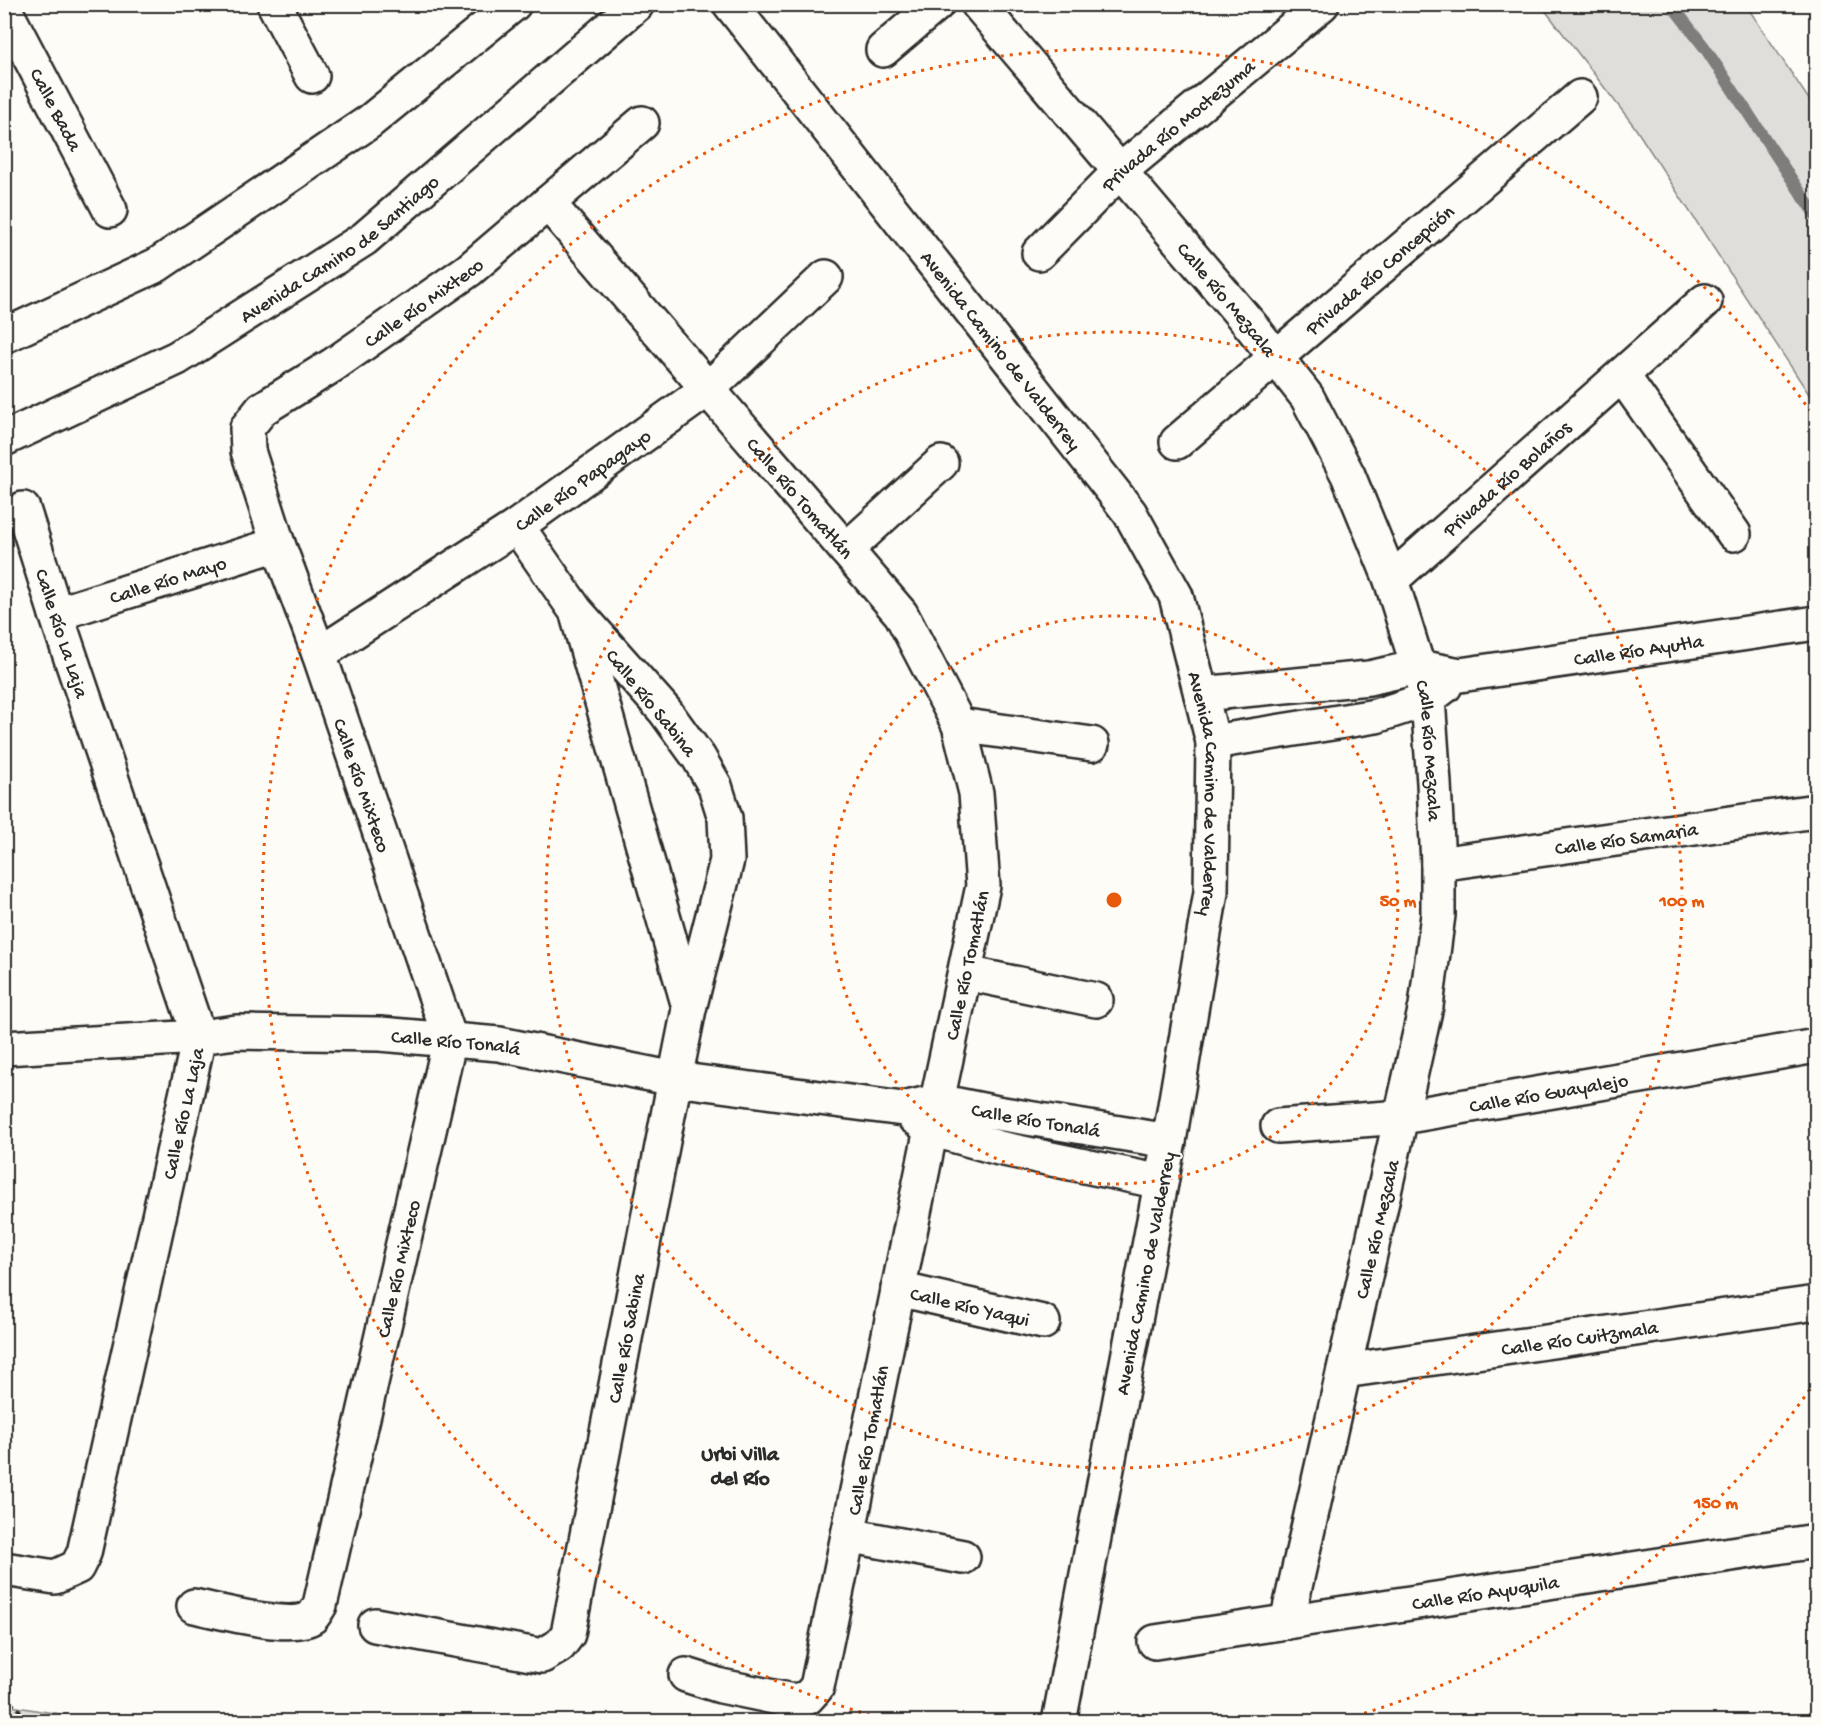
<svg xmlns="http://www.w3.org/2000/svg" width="1821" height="1726" viewBox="0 0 1821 1726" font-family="'Gochi Hand',sans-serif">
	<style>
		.green { fill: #dfdeda; stroke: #858482; stroke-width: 1.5 }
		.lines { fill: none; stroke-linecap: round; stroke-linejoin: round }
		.stream { stroke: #7e7d7b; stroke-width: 12 }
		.street-casing { stroke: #2b2b2b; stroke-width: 38 }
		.path { stroke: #2b2b2b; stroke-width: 4; stroke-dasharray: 4.5 4.5; stroke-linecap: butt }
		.street { stroke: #fdfcf7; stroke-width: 33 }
		.ring { fill: none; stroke: #e8590c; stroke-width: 3; stroke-dasharray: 3 6 }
		.labels { text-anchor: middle; stroke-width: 4.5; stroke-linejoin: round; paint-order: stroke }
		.street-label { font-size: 20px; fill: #2b2b2b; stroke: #fdfcf7 }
		.neighbourhood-label { font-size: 21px; font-weight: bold; fill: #2b2b2b; stroke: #fdfcf7 }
		.centre { fill: #e8590c; stroke: #fdfcf7; stroke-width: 3 }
		.ring-label { font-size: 18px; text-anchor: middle; font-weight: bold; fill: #e8590c; stroke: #fdfcf7; stroke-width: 4.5; stroke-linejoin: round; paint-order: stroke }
	</style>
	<rect width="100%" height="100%" fill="#fdfcf7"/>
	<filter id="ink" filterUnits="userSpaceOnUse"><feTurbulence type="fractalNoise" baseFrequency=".0167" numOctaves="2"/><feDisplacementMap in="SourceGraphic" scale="12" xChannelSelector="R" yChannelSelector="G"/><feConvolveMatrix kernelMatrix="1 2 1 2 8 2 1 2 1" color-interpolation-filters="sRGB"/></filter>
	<g filter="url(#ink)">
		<path class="green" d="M1541,5H1746L1816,110V405L1634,126Z
			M5,1705L102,1721H5Z"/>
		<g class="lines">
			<path class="stream" d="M1671,4L1705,48L1816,216"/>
			<defs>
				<g id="street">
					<path d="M274,4L312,76"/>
					<path id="s1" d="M730,4L1130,513L1176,596L1213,742L1211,892L1169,1141L1059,1722"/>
					<path id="s2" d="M978,4L1252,327L1307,397L1348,475L1391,580L1428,699L1434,783L1438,864V915L1426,1006L1287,1622"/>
					<path id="s3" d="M4,8L110,210"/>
					<path d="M883,50L937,4"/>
					<path id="s4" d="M548,203L901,614L959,725L976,793L983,886L931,1129L817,1687L807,1698L793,1701L721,1686L686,1675"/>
					<path id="s5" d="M1039,253L1120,171L1322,4"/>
					<path d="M4,336L157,265L369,122L514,4"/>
					<path d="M1622,375L1734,534"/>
					<path id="s6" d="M4,439L177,358L364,239L637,4"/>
					<path id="s7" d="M1177,442L1580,97"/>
					<path d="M846,550L941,463"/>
					<path id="s8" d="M1391,580L1705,301"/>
					<path id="s9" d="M56,614L278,544"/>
					<path d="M578,618L689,1007"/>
					<path id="s10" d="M319,654L517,526L708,389L826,277"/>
					<path id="s11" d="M1201,694L1369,678L1418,667L1460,675L1816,623"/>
					<path d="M959,725L1092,744"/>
					<path d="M1213,742L1376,716L1428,699L1445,686"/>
					<path id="s12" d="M1438,864L1816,811"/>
					<path d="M966,973L1096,1000"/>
					<path id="s13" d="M4,1048L199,1037L236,1032L380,1034L499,1044L675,1079L903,1109L937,1101L997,1113L1169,1141"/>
					<path d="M914,1117L931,1129L999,1148L1161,1182"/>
					<path id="s14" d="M1278,1126L1402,1117L1816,1046"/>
					<path id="s15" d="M898,1289L1043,1322"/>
					<path id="s16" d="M1344,1371L1816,1303"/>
					<path d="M848,1535L963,1557"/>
					<path id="s17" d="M4,1569L55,1577L77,1567L84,1553L199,1037L56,614L23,509"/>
					<path id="s18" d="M194,1606C217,1611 293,1631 312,1617C315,1614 318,1608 320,1605L450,1039L319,654L278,544L248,451L247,428L262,409L333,365L469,270L642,123"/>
					<path id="s19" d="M375,1625L542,1656L559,1646L568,1634L675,1079L689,1009L727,860L725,818L715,786L699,758L665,711L576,611L517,526"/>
					<path id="s20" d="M1155,1642L1816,1541"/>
				</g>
			</defs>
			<use href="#street" class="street-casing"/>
			<path class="path" d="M4,1697L19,1710L28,1722"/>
			<use href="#street" class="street"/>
		</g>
	</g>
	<g class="ring">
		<circle cx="1114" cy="900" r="284"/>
		<circle cx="1114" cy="900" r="568"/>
		<path d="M1815 1382A851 851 0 0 1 1341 1720M887 1720A851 851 0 1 1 1815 418"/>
	</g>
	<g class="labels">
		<g class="street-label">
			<text dy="7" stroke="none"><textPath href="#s3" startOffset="114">Calle Bada</textPath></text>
			<text dy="7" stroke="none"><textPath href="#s5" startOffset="189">Privada Río Moctezuma</textPath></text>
			<text dy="7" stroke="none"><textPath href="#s6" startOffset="387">Avenida Camino de Santiago</textPath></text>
			<text dy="7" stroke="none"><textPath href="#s7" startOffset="266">Privada Río Concepción</textPath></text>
			<text dy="7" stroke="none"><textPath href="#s2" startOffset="386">Calle Río Mezcala</textPath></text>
			<text dy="7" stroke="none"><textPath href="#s18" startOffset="1578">Calle Río Mixteco</textPath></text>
			<text dy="7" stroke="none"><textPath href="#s1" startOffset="440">Avenida Camino de Valderrey</textPath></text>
			<text dy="7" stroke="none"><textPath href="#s8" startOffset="154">Privada Río Bolaños</textPath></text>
			<text dy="7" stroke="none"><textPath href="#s10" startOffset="316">Calle Río Papagayo</textPath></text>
			<text dy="7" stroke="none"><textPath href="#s4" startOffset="388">Calle Río Tomatlán</textPath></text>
			<text dy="7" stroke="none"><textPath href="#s9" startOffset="117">Calle Río Mayo</textPath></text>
			<text transform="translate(63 633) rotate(72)" y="7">Calle Río La Laja</text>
			<text dy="7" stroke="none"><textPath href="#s11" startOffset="442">Calle Río Ayutla</textPath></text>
			<text transform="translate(652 702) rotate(51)" y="7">Calle Río Sabina</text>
			<text dy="7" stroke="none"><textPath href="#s2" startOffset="890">Calle Río Mezcala</textPath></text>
			<text transform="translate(363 785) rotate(71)" y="7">Calle Río Mixteco</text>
			<text dy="7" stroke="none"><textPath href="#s1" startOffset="944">Avenida Camino de Valderrey</textPath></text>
			<text dy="7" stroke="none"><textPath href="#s12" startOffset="190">Calle Río Samaria</textPath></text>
			<text transform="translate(966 965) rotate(-78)" y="7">Calle Río Tomatlán</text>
			<text dy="7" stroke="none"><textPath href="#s13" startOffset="453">Calle Río Tonalá</textPath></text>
			<text dy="7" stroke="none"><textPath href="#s14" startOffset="273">Calle Río Guayalejo</textPath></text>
			<text dy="7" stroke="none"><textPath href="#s17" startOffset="542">Calle Río La Laja</textPath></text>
			<text dy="7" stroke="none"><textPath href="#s13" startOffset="1041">Calle Río Tonalá</textPath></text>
			<text transform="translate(1376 1229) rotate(-77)" y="7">Calle Río Mezcala</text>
			<text dy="7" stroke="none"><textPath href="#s18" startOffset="480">Calle Río Mixteco</textPath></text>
			<text transform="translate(1144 1273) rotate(-79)" y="7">Avenida Camino de Valderrey</text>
			<text dy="7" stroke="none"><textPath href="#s15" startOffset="74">Calle Río Yaqui</textPath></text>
			<text dy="7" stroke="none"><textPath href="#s16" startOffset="238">Calle Río Cuitzmala</textPath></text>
			<text dy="7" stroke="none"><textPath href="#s19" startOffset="506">Calle Río Sabina</textPath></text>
			<text transform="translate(867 1440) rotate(-79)" y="7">Calle Río Tomatlán</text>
			<text dy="7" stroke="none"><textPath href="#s20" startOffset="334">Calle Río Ayuquila</textPath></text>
		</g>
		<g class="neighbourhood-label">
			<text x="740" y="1460">Urbi Villa<tspan x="740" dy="24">del Río</tspan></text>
		</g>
	</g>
	<circle cx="1114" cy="900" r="9" class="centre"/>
	<g class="ring-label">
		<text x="1398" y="906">50 m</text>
		<text x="1682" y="906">100 m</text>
		<text x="1716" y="1508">150 m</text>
	</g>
	<rect width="1821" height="1726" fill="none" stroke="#fdfcf7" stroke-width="24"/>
	<rect x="12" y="12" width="1797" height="1702" fill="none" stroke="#2b2b2b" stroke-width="2" filter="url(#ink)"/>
</svg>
